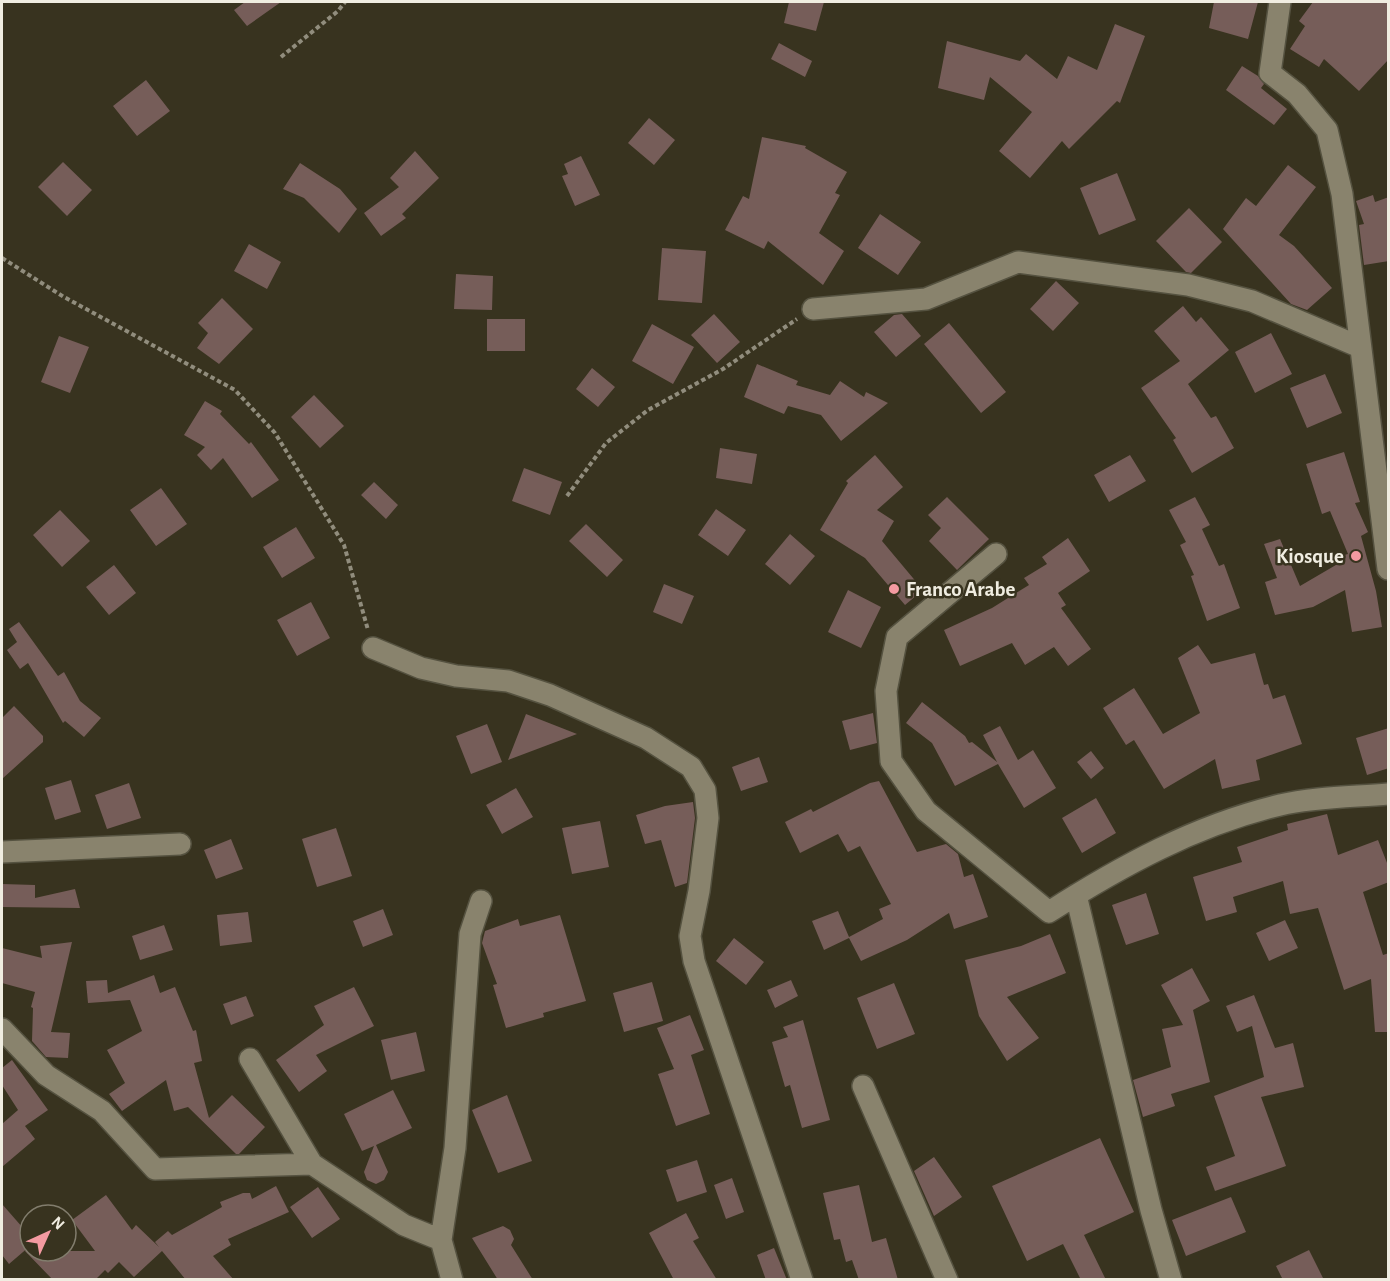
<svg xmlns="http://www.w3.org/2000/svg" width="1390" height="1281" viewBox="0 0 1390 1281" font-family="'Alegreya Sans',sans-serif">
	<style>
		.building { fill: #765d59 }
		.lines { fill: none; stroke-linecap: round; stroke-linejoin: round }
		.minor-casing { stroke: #555240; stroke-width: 24 }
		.path { stroke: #918d7d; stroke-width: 4; stroke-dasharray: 4.5 3; stroke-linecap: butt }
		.minor { stroke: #89836d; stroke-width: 21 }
		.poi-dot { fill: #f49aa1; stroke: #38331f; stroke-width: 2 }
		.labels { text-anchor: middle; stroke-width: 5; stroke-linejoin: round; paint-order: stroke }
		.poi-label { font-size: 21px; font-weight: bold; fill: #f0ede1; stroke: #38331f; text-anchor: end }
	</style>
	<rect width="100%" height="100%" fill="#38331f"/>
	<path class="building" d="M245,2H281L247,26L234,10Z
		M789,2H824L816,31L784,23Z
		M1214,2H1258L1248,39L1209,28Z
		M1313,2H1389V59L1359,91L1324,59L1319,67L1290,49L1305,26L1299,21Z
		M1115,24L1145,36L1120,103L1117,101L1069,149L1062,141L1030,178L999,151L1032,112L990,77L984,100L938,88L947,41L1020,61L1026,54L1057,79L1068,56L1097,70Z
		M779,43L812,61L805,77L771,59Z
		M1242,66L1258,76L1264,84L1261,88L1287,109L1274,125L1226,90Z
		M146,80L170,111L137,136L113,106Z
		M649,118L675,140L654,165L628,143Z
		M762,137L806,146L805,148L847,172L835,193L840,195L819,233L844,251L823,285L768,241L764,249L725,230L743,196L749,199Z
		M415,151L439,178L402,214L406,218L381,236L364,213L399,187L390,178Z
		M581,156L600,195L575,206L562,176L568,174L564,164Z
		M63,162L92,190L67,216L38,187Z
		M300,163L340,189L357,209L339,233L304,198L283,189Z
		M1288,165L1316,187L1279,235L1294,246L1332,288L1307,310L1291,304L1223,229L1246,198L1256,206Z
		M1117,173L1136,220L1099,235L1080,188Z
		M1373,195L1375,202L1389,197V261L1364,265L1359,225L1364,224L1356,201Z
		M1189,208L1222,242L1191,273L1186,272L1156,241Z
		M880,214L921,242L898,275L858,248Z
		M249,244L281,262L267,289L234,271Z
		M662,248L706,251L702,303L658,300Z
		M456,274L493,276L492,310L454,309Z
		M1056,281L1079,303L1053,331L1030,309Z
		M222,298L253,329L219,364L197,348L208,333L198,323Z
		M1183,306L1196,322L1201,317L1229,350L1188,384L1211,418L1216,416L1234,448L1192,473L1173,440L1176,438L1141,388L1180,361L1154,331Z
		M714,314L740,342L717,363L691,335Z
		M902,314L921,336L896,357L874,332L894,315Z
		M487,319H525V351H487Z
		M949,323L1006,392L981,413L924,344Z
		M652,324L694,347L673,384L632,361Z
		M1271,333L1292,374L1255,393L1235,352Z
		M59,336L89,347L70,393L41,382Z
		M757,364L798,381L796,385L830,395L840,381L864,397L866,392L888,403L841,441L821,415L788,406L784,414L744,397Z
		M592,368L615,387L598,407L576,389Z
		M1325,374L1342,413L1307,428L1290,388Z
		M314,395L344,426L320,448L291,417Z
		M205,401L222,411L220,414L249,444L251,442L279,480L252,498L223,458L211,470L197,455L205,447L184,435Z
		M720,448L757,454L752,484L716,478Z
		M1344,452L1360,502L1355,503L1368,532L1361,536L1376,591L1382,627L1352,632L1345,590L1313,607L1275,615L1265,582L1277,578L1264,544L1280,539L1300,586L1341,562L1340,556L1348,554L1330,511L1322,514L1306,464Z
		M875,455L903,487L877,510L894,521L882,541L923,590L905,605L865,558L820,530L848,483L846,481Z
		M1130,455L1146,481L1109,502L1094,475Z
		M524,468L562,482L550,515L512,501Z
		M374,482L398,505L386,519L361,495Z
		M161,488L187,524L156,546L130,510Z
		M947,497L989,539L957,570L929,541L941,528L928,515Z
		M1195,497L1210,525L1202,529L1219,566L1224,564L1240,608L1207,621L1191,576L1194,575L1180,545L1186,542L1169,510Z
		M716,509L746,530L728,556L698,535Z
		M60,510L90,541L62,567L33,535Z
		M586,524L623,560L607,577L569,541Z
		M296,527L315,558L282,578L263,547Z
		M790,534L815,556L790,585L765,564Z
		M1068,538L1090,571L1058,593L1066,605L1061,608L1091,649L1068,666L1054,647L1025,665L1012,643L960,666L944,630L992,608L1029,585L1024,578L1047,564L1042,557Z
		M114,565L136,593L109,615L86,587Z
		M664,584L694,596L682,624L653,612Z
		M848,590L881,607L861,648L828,632Z
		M311,602L330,638L297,656L277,620Z
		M19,622L58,676L64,672L80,701L101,718L84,737L65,721L63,723L28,663L20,669L7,650L17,642L9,629Z
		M1198,645L1211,664L1255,653L1264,685L1268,684L1273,699L1285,695L1302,744L1256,760L1260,780L1222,789L1215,759L1164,789L1134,740L1126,745L1103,708L1134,688L1163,734L1200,713L1178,658Z
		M922,702L965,736L969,743L972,742L997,762L983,735L1000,726L1018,760L1033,750L1056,788L1024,808L998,764L955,786L932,743L906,723Z
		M14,706L43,736V742L2,779V718Z
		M873,713L877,743L850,750L842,721Z
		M526,714L577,734L508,760Z
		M487,724L502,762L471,774L456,736Z
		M1389,728V768L1367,775L1356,738Z
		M1091,751L1104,768L1091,779L1077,762Z
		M759,757L768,782L741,791L732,767Z
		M71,780L81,812L55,820L45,788Z
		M879,781L917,852L946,844L958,854L964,877L973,874L988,917L954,929L949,913L907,940L861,961L849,938L824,950L812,921L838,911L849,937L883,919L879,909L891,904L860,846L848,852L838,834L800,853L785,822L811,809L813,812L870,783Z
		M129,783L141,818L107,829L95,795Z
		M516,788L533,817L502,834L486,805Z
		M1096,798L1116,833L1082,853L1062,818Z
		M693,802L695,818L687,883L675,887L661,840L645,844L636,815L665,806Z
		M1327,814L1338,855L1378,840L1389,868V882L1363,892L1383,955L1389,953V1032H1375L1371,979L1344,990L1318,908L1290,914L1283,881L1233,897L1237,912L1206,921L1193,877L1242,862L1237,847L1288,830L1287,824Z
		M600,821L609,867L572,874L562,828Z
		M336,828L352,876L317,887L302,839Z
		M231,839L243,869L216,879L204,850Z
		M2,884L35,885V898L75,889L80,908L2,907Z
		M1146,893L1159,934L1126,945L1112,905Z
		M383,909L393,935L363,947L353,921Z
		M248,912L252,942L220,946L217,915Z
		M560,915L586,1001L543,1013L544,1017L506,1028L493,985L497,984L482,943L485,931L518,919L520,926Z
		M1285,920L1298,948L1269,961L1256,933Z
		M164,925L173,950L140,960L132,936Z
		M1050,934L1066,973L1007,997L1039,1038L1007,1061L979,1016L965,960L1021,946Z
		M734,938L764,962L746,985L716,961Z
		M72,942L51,1032L70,1033L68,1058L46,1057L32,1041L33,1008L31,1007L35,992L2,983V948L42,958L40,946Z
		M1192,968L1210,1001L1193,1010L1210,1082L1171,1094L1175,1106L1143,1117L1133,1080L1171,1067L1162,1029L1183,1025L1161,985Z
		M154,975L160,993L175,987L193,1031L196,1030L202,1061L194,1063L209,1118L232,1095L265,1127L239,1154H236L188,1107L174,1111L166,1080L122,1111L109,1094L125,1083L107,1050L142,1031L130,1000L88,1003L86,981L107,980L108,993Z
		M791,980L798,996L775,1008L767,990Z
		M652,982L663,1021L624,1032L613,993Z
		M894,983L915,1034L877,1049L857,998Z
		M354,987L374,1026L316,1055L327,1071L299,1092L276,1060L324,1025L314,1006Z
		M1254,995L1275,1048L1293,1043L1304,1087L1261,1097L1286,1166L1215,1191L1206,1167L1235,1156L1214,1096L1264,1077L1252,1026L1237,1032L1226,1006Z
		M246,996L254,1016L231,1025L223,1004Z
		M690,1015L704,1050L691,1055L710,1114L676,1126L658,1074L674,1069L657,1028Z
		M803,1020L830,1120L802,1128L790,1085L785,1087L772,1042L788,1037L783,1027Z
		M416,1032L425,1071L391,1080L381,1040Z
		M12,1060L48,1110L25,1126L35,1139L2,1167V1124L18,1110L2,1085V1068Z
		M393,1090L412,1128L376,1145L388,1172L384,1180L376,1184L367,1180L364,1172L374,1146L362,1151L344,1114Z
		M507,1095L532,1161L498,1173L472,1110Z
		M1100,1138L1134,1212L1084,1235L1106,1280H1081L1063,1244L1027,1261L992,1186Z
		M934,1157L962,1197L934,1216L914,1171Z
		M697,1160L707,1192L677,1202L666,1170Z
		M732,1178L744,1212L726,1219L714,1185Z
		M859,1185L872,1242L886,1238L898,1280H859L852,1260L846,1262L840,1239L834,1240L823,1193Z
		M276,1186L289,1212L228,1239L231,1245L213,1256L234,1280H186L162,1251L134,1277L119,1262L108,1273L105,1270L95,1280H53L25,1251H95L72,1220L106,1195L132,1230L136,1225L159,1247L155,1242L168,1231L172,1235L222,1207L220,1202L243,1193H250L252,1199Z
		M318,1187L340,1219L312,1238L290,1207Z
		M1231,1197L1246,1232L1186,1256L1172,1220Z
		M2,1204L30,1236V1246L9,1264L2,1255Z
		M686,1213L699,1238L693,1241L717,1280H674L649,1233Z
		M503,1226L510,1230L514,1239L511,1245L533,1280H498L472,1238Z
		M774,1248L787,1280H766L757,1255Z
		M1309,1250L1324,1280H1283L1276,1266Z"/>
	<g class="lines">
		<defs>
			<path id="minor" d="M1280,2L1270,73L1297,94L1327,130L1342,194L1388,569
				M813,309L926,299L1018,262L1188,285L1252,301L1360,347
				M996,554L897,637L886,691L891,761L926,811L1049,912C1121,866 1196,825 1280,805C1314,797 1353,797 1388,794
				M373,648L421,668L456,676L508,681L550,695L646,738L691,767L705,790L708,818L699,891L690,936L694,961L802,1280
				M2,852L180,844
				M1076,895L1151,1210L1171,1280
				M2,1029L46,1075L102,1111L155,1169L312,1164
				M250,1059L312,1164L404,1225L441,1240
				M863,1086L947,1280
				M452,1280L441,1240L455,1148L470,934L481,901"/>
		</defs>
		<use href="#minor" class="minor-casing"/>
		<path class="path" d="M281,57L338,11L345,2
			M2,258L64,297L235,390L275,433L344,545L368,630
			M567,496L606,443L648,410L723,369L797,319"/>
		<use href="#minor" class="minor"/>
	</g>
	<g class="poi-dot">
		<circle cx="1356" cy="556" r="6"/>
		<circle cx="894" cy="589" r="6"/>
	</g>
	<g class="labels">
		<g class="poi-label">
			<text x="1344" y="563">Kiosque</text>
			<text x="906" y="596" text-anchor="start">Franco Arabe</text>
		</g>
	</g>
	<rect width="1390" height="1281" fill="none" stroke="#f0ede1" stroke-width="6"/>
	<g transform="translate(48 1233) rotate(45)"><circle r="28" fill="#38331f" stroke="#827d6d" stroke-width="1.5"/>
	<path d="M0-4.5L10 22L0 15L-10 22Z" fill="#f49aa1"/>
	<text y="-9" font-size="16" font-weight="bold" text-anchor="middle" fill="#f0ede1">N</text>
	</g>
</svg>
